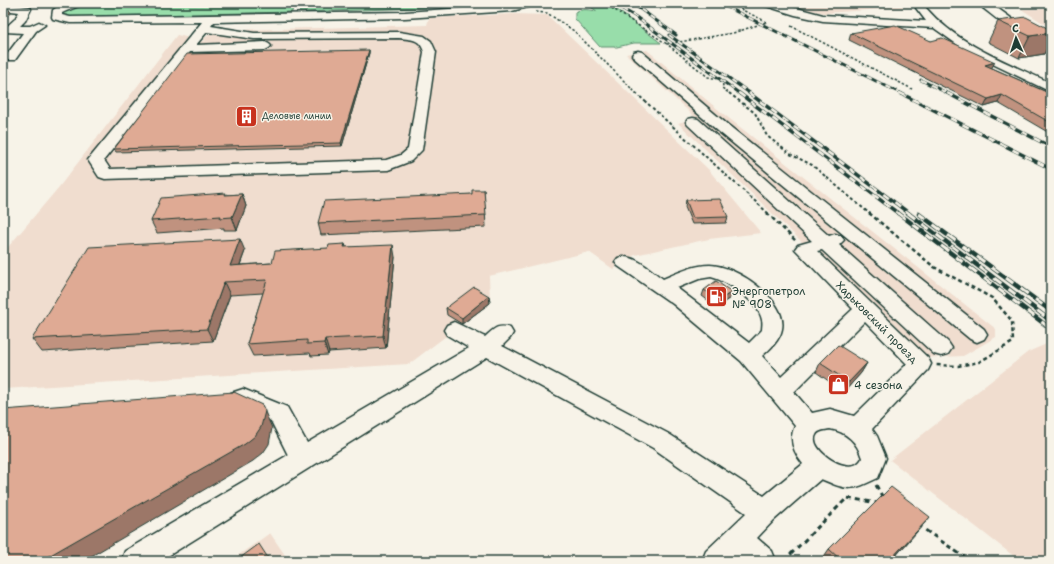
<svg xmlns="http://www.w3.org/2000/svg" width="1054" height="564" viewBox="0 0 1054 564" font-family="'Shantell Sans',sans-serif">
	<style>
		.built { fill: #f0ddcf }
		.green { fill: #98ddaa; stroke: #5c8d6f }
		.lines { fill: none; stroke-linecap: round; stroke-linejoin: round }
		.minor-casing { stroke: #1f3d34; stroke-width: 3 }
		.path-far3 { stroke: #1f3d34; stroke-width: 1.5; stroke-dasharray: 2.5 2; stroke-linecap: butt }
		.path-far2 { stroke: #1f3d34; stroke-width: 2; stroke-dasharray: 3 2.5; stroke-linecap: butt }
		.path-far1 { stroke: #1f3d34; stroke-width: 2.5; stroke-dasharray: 4 3; stroke-linecap: butt }
		.path { stroke: #1f3d34; stroke-width: 3; stroke-dasharray: 5 4; stroke-linecap: butt }
		.minor { fill: #f7f3e8; fill-rule: evenodd }
		.rail-far2-casing { stroke: #1f3d34; stroke-width: 3 }
		.rail-far1-casing { stroke: #1f3d34; stroke-width: 3.5 }
		.rail-casing { stroke: #1f3d34; stroke-width: 4.5 }
		.rail-far2 { stroke: #f7f3e8; stroke-width: 2; stroke-dasharray: 5.5; stroke-linecap: butt }
		.rail-far1 { stroke: #f7f3e8; stroke-width: 2.5; stroke-dasharray: 7; stroke-linecap: butt }
		.rail { stroke: #f7f3e8; stroke-width: 3; stroke-dasharray: 9; stroke-linecap: butt }
		.wall { fill: #c0927f; stroke: #1f3d34 }
		.shaded-wall { fill: #9c7768; stroke: #1f3d34 }
		.building { fill: #dfaa94; stroke: #1f3d34 }
		.labels { text-anchor: middle; stroke-width: 3; stroke-linejoin: round; paint-order: stroke }
		.far-poi-label { font-size: 9px; fill: #1f3d34; stroke: #f7f3e8; text-anchor: start }
		.poi-label { font-size: 11px; fill: #1f3d34; stroke: #f7f3e8; text-anchor: start }
		.street-label { font-size: 11px; fill: #1f3d34; stroke: #f7f3e8 }
	</style>
	<rect width="100%" height="100%" fill="#f7f3e8"/>
	<filter id="ink" filterUnits="userSpaceOnUse"><feTurbulence type="fractalNoise" baseFrequency=".025" numOctaves="2"/><feDisplacementMap in="SourceGraphic" scale="8" xChannelSelector="R" yChannelSelector="G"/><feConvolveMatrix kernelMatrix="1 2 1 2 8 2 1 2 1" color-interpolation-filters="sRGB"/></filter>
	<g filter="url(#ink)">
		<path class="built" d="M783,3H906L910,7L825,13L792,7Z
			M1021,9H1051V28Z
			M513,14L547,15L708,169L761,233L709,239L635,255L613,269L589,252L489,276L490,303L409,364L3,389V253L59,187L177,35L203,41L206,40L202,39L213,33L218,34L229,29L236,30L427,25L429,18Z
			M647,50L721,112L996,329V337L963,356L923,358L678,123L696,118L626,54Z
			M1051,342V561H1020L890,460L1028,352Z
			M270,533L289,561H230Z"/>
		<path class="green" d="M82,3L213,5L293,4L292,12L63,17L60,11Z
			M307,3H520L511,5L299,12Z
			M584,3H608L661,43H634L617,47H600L575,19V12C583,8 589,10 597,11Z"/>
		<g class="lines">
			<defs>
				<path id="minor" d="M67,3H83C78,8 69,9 62,13V15L70,17L405,12L537,3L536,5L512,11L405,18L214,22L211,26L254,33L399,32L424,36L431,41L436,52L422,150L411,161L388,170L105,179L99,177L88,160L202,22L70,23L53,19L52,17L53,10L60,5ZM207,32L254,39L399,38C412,40 420,38 424,52L408,149L401,155L386,160L110,169L104,160L190,52L265,50L269,48L271,46L269,44L265,42L196,45Z
					M762,3H778L823,15L926,21L916,8L917,3H927L926,8C958,45 1008,63 1051,83V92L976,56L958,45L934,28L823,21L795,15L763,5Z
					M984,3H994L993,5L1022,26L1051,42V51C1028,45 1002,23 983,8L982,6Z
					M3,4L30,7L31,9L25,21L20,26H30L39,22L45,25L36,31L15,60H7L5,57L23,33L5,32L3,30L15,19L19,12L3,10Z
					M638,51L642,52L728,125L984,329L987,334L984,339L977,342L970,339L718,131L634,58L632,55L634,52Z
					M693,118L698,119L829,236L835,234L841,236L844,240L839,245L948,342L952,348L948,354L941,356L934,354L822,250L817,251L928,358L931,364L928,370L872,429L877,436L886,458L878,478C851,491 849,491 821,479L774,520L757,538L772,551L776,561H742L739,557L735,561H702L706,551L746,513L653,448L487,357L160,561H121L125,551L288,455L271,421L242,407L231,405L228,399L231,393L243,389L287,407L307,443L469,348L447,335L444,330L447,325L454,322L485,337C494,329 497,324 510,328L513,333L510,338L502,346L669,434L764,496L803,464C794,453 788,440 795,426L741,361L673,304L618,266L615,262L618,258C633,253 650,270 663,279C677,273 694,265 710,265C735,265 788,300 782,329C780,340 770,349 762,356L781,377L853,309L795,249L798,245L812,241L688,125L686,122L688,119ZM711,277C728,281 759,302 762,320C763,323 762,327 762,330L749,343L677,288L699,279ZM865,321L907,364L854,416L830,409L812,413L794,392ZM830,429C847,432 857,442 862,458C852,480 807,449 816,435C818,430 825,430 830,429Z"/>
			</defs>
			<use href="#minor" class="minor-casing"/>
			<path class="path-far3" d="M604,3L667,44
				M728,3L767,22L733,33L667,44L708,77L719,79L723,85L722,88L730,94
				M536,12L547,13L574,31L637,94
				M791,26L912,89"/>
			<path class="path-far2" d="M636,93L769,214
				M729,93L755,113L767,136L790,154L812,165L870,214"/>
			<path class="path-far1" d="M767,213L796,241
				M869,213L934,267L992,298L1012,321L1013,342L979,362L958,366L935,365"/>
			<path class="path" d="M876,485L883,498
				M918,525L970,561
				M784,561L847,498L878,503"/>
			<use href="#minor" class="minor"/>
			<defs>
				<path id="rail-far2" d="M613,3L636,17L740,94
					M632,3L676,35
					M719,3L902,94
					M669,35L751,94
					M921,80L949,94"/>
				<path id="rail-far1" d="M739,93L899,214
					M749,93L910,214
					M900,93L1051,169
					M947,93L1051,147"/>
				<path id="rail" d="M898,213L1051,329
					M908,213L1051,321
					M919,214L1051,311"/>
			</defs>
			<use href="#rail-far2" class="rail-far2-casing"/>
			<use href="#rail-far1" class="rail-far1-casing"/>
			<use href="#rail" class="rail-casing"/>
			<use href="#rail-far2" class="rail-far2"/>
			<use href="#rail-far1" class="rail-far1"/>
			<use href="#rail" class="rail"/>
		</g>
		<path class="wall" d="M998,21L1051,30V41L1044,54L1019,58L988,42Z
			M851,33L931,41L1051,94V134L998,103L984,107L849,40Z
			M369,50V53L342,146L116,152L114,149Z
			M484,190L486,227L321,235L318,223L472,194Z
			M242,194L246,206L237,230H224V228L157,233L151,221L226,195Z
			M686,200L728,217L726,223L692,224L685,207Z
			M345,244L346,247L395,257L386,348L329,352L328,355L311,356L310,353L253,356L247,344L263,293L230,295L213,341L42,352L32,339L245,251L240,265L272,263Z
			M704,290L730,298L717,307L702,296Z
			M489,296L490,303L462,324L447,315L446,308Z
			M820,363H867L861,373L844,392L816,372Z
			M909,541L891,561H821L829,549Z"/>
		<path class="shaded-wall" d="M10,10L11,13L3,18V14Z
			M1051,33V41L1044,54L1019,58L1030,36Z
			M369,50V53L342,146L341,143Z
			M995,62L991,69L985,65Z
			M1002,95L998,103L984,107L988,99Z
			M242,194L246,206L237,230L232,217Z
			M240,239L245,251L235,278L230,266Z
			M393,245L395,257L386,348L383,336Z
			M224,282L230,295L213,341L207,329Z
			M732,292L730,298L717,307L719,300Z
			M489,296L490,303L462,324V318Z
			M325,339L329,352L328,355L324,343Z
			M867,363L861,373L844,392L849,382Z
			M262,405L272,428L269,444L263,453L253,461L83,561H40Z
			M930,517L909,541L891,561H889Z"/>
		<path class="building" d="M3,10H10L3,14Z
			M1026,17L1051,30V33L1030,36L998,21Z
			M895,25L931,41L942,38L995,62L985,65L1051,94V123L1002,95L988,99L851,33Z
			M369,50L341,143L114,149L187,54Z
			M472,190H484L486,215L318,223L324,201L472,194Z
			M226,193L225,195L242,194L232,217L220,218L221,216L151,221L161,198Z
			M720,199L728,217L693,218L686,200Z
			M240,239L230,266L272,263L275,251L328,248L329,245L345,244L344,247L393,245L383,336L325,339L324,343L307,344V340L247,344L267,280L224,282L207,329L32,339L89,247Z
			M716,281L732,292L719,300L704,290Z
			M474,287L489,296L462,318L446,308Z
			M838,345L867,363L849,382L820,363Z
			M234,392L262,405L265,411L261,427L255,436L245,444L40,561H3V410Z
			M891,487L930,517L889,561H842L829,549Z
			M259,544L270,561H239L241,559L240,558Z"/>
	</g>
	<defs>
		<symbol id="building-square" viewBox="-11 -11 22 22"><rect x="-9" y="-9" width="18" height="18" rx="4" fill="#c8321e" stroke="#f7f3e8"/><path d="M-4-6H4V6H1V3H-1V6H-4ZM-2.5-4.3h1.7v1.8h-1.7ZM.8-4.3h1.7v1.8H.8ZM-2.5-1h1.7V.8h-1.7ZM.8-1h1.7V.8H.8Z" fill="#fff"/></symbol>
		<symbol id="fuel-square" viewBox="-11 -11 22 22"><rect x="-9" y="-9" width="18" height="18" rx="4" fill="#c8321e" stroke="#f7f3e8"/><path d="M-5.5-6h7V0h2V4h1.3V-2.5L3-4.5l.8-.8L6-3V5H2.5V1h-1V6h-7ZM-4.2-4.7v3.2H.2V-4.7Z" fill="#fff"/></symbol>
		<symbol id="shop-square" viewBox="-11 -11 22 22"><rect x="-9" y="-9" width="18" height="18" rx="4" fill="#c8321e" stroke="#f7f3e8"/><path d="M-5-2.5h2.3a2.7 3.5 0 0 1 5.4 0H5L5.5 6h-11ZM-1.5-2.5h3a1.5 2.3 0 0 0-3 0Z" fill="#fff"/></symbol>
	</defs>
	<g fill-rule="evenodd">
		<use href="#building-square" x="234" y="104" width="25" height="25"/>
		<use href="#fuel-square" x="704" y="284" width="25" height="25"/>
		<use href="#shop-square" x="826" y="372" width="25" height="25"/>
	</g>
	<g class="labels">
		<g class="far-poi-label">
			<text x="262" y="119">Деловые линии</text>
		</g>
		<g class="poi-label">
			<text x="732" y="295">Энергопетрол<tspan x="732" dy="13">№ 908</tspan></text>
			<text x="854" y="389">4 сезона</text>
		</g>
		<g class="street-label">
			<text transform="translate(877 322) rotate(45)" y="4">Харьковский проезд</text>
		</g>
	</g>
	<rect width="1054" height="564" fill="none" stroke="#f7f3e8" stroke-width="16"/>
	<rect x="8" y="8" width="1038" height="548" fill="none" stroke="#1f3d34" stroke-width="1.5" filter="url(#ink)"/>
	<g transform="translate(1016 38) rotate(357)" stroke="#f7f3e8" stroke-width="3" paint-order="stroke">
	<path d="M0-3L7 15L0 10L-7 15Z" fill="#1f3d34"/>
	<text y="-6" font-size="11" font-weight="bold" text-anchor="middle" fill="#1f3d34">С</text>
	</g>
</svg>
